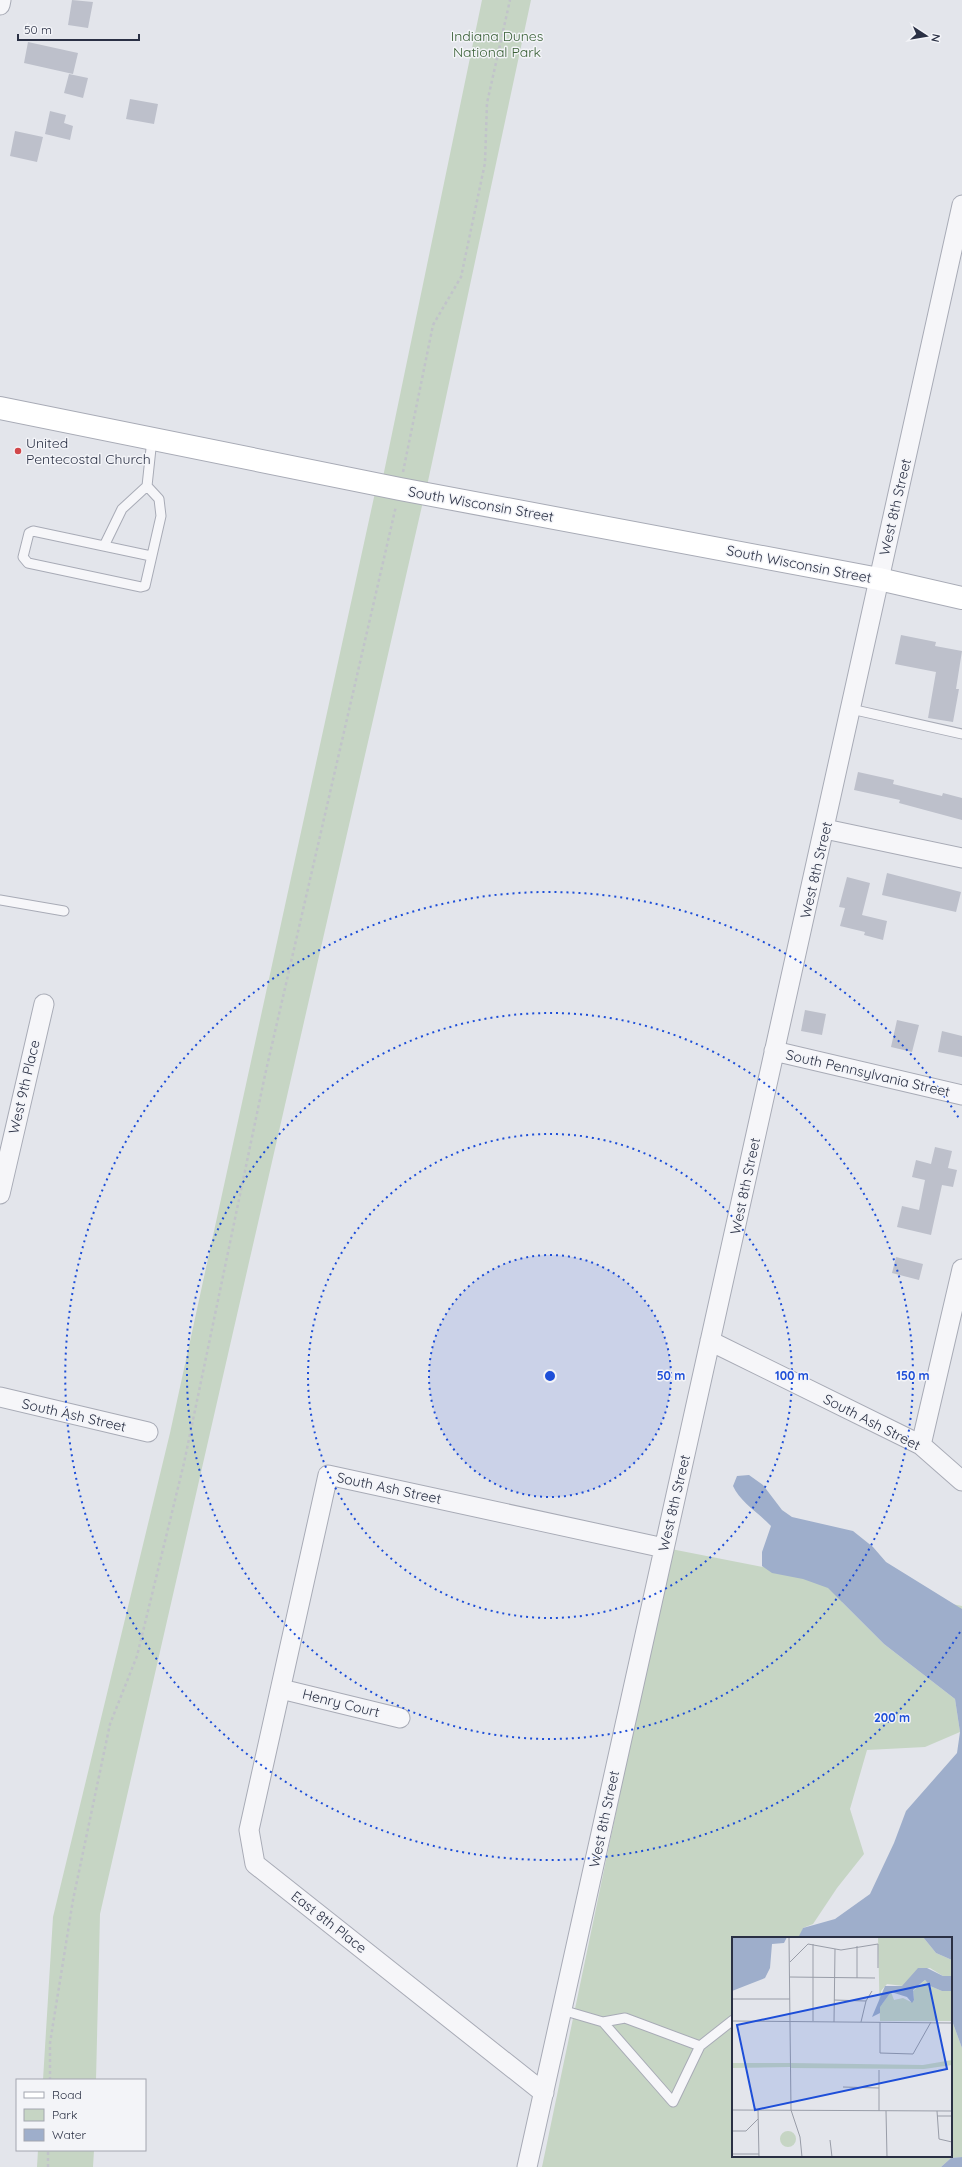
<svg xmlns="http://www.w3.org/2000/svg" width="962" height="2167" viewBox="0 0 962 2167" font-family="Quicksand,sans-serif">
	<style>
		.green { fill: #c6d5c4 }
		.water { fill: #9eaecb }
		.building { fill: #bdc0cb }
		.lines { fill: none; stroke-linecap: round; stroke-linejoin: round }
		.lane-casing { stroke: #a8abb6; stroke-width: 11 }
		.street-casing { stroke: #a8abb6; stroke-width: 21 }
		.secondary-casing { stroke: #a8abb6; stroke-width: 24 }
		.path { stroke: #c1c3ca; stroke-width: 2.5; stroke-dasharray: 3 3; stroke-linecap: butt }
		.lane { stroke: #f6f6f9; stroke-width: 9 }
		.street { stroke: #f6f6f9; stroke-width: 19 }
		.secondary { stroke: #fff; stroke-width: 22 }
		.ring { fill: none; stroke: #1d4ed8; stroke-width: 2; stroke-dasharray: 2 4 }
		.poi-dot { fill: #d1474a; stroke: #f3f4f8; stroke-width: 1.5 }
		.labels { text-anchor: middle; stroke-width: 3; stroke-linejoin: round; paint-order: stroke }
		.park-label { font-size: 14px; fill: #3a6037; stroke: #f3f4f8 }
		.poi-label { font-size: 14px; fill: #2a3044; stroke: #f3f4f8; text-anchor: start }
		.street-label { font-size: 14px; fill: #2a3044; stroke: #f3f4f8 }
		.inset-road { fill: none; stroke: #999da8; stroke-width: 1 }
		.view { fill: #1d4ed8; fill-opacity: 0.15; stroke: #1d4ed8; stroke-width: 2 }
		.inset-edge { fill: none; stroke: #2a3044; stroke-width: 2 }
		.centre { fill: #1d4ed8; stroke: #f3f4f8; stroke-width: 2 }
		.ring-label { font-size: 12px; text-anchor: middle; font-weight: bold; fill: #1d4ed8; stroke: #f3f4f8; stroke-width: 3; stroke-linejoin: round; paint-order: stroke }
	</style>
	<rect width="100%" height="100%" fill="#e3e5eb"/>
	<path class="green" d="M482,0H531L427,486L383,477Z
		M376,488L424,497L100,1914L96,2080H43L53,1917L170,1433Z
		M671,1549L962,1606V1625L842,1602L884,1644L955,1699L960,1732L925,1747L867,1750L850,1809L864,1854L837,1888L813,1924L803,1928L800,1938H733V2156H951V2018L962,2048V2157L951,2158L941,2167H542Z
		M38,2150H94L93,2167H37Z"/>
	<path class="water" d="M749,1475L763,1485L782,1510L792,1517L853,1531L873,1547L886,1562L962,1609V2048L951,2018V1938H800L799,1936L803,1928L835,1919L870,1894L894,1843L906,1811L957,1753L960,1732L955,1699L884,1644L828,1588L803,1579L772,1573L762,1566V1552L771,1526C759,1513 740,1502 733,1486L737,1476Z
		M962,2157V2167H941L951,2158Z"/>
	<path class="building" d="M72,0L93,2L88,28L68,25Z
		M28,42L78,53L73,74L24,63Z
		M69,74L88,78L83,98L64,93Z
		M130,99L158,104L154,124L126,119Z
		M50,111L66,115L64,123L73,126L70,140L45,134Z
		M15,131L43,137L37,162L10,156Z
		M901,635L936,642L935,646L962,651L956,689H959L953,722L928,718L936,672L895,664Z
		M858,772L894,780L893,784L942,796L943,793L962,798V820L899,803L900,800L854,790Z
		M887,873L961,892L956,912L882,895Z
		M847,877L870,883L862,915L887,921L883,940L864,935L865,932L840,926L845,908L839,907Z
		M805,1010L826,1014L822,1035L801,1031Z
		M897,1020L919,1025L912,1052L891,1047Z
		M942,1031L962,1036V1057L938,1052Z
		M935,1147L952,1151L948,1168L957,1170L953,1187L942,1185L931,1235L897,1227L902,1206L919,1210L925,1180L912,1177L916,1160L931,1164Z
		M896,1257L923,1264L919,1280L892,1273Z"/>
	<g class="lines">
		<defs>
			<path id="lane" d="M147,486L159,499L161,516L145,586L141,587L28,563L23,557L29,533L33,531L151,556
				M104,546L122,509L147,486L152,439
				M851,709L962,734
				M0,900L64,911
				M562,2010L603,2022L625,2018L700,2046L673,2102L603,2022
				M700,2046L733,2020"/>
			<path id="street" d="M0,5L1,0
				M825,829L962,858
				M774,1051L962,1095
				M0,1194L44,1004
				M710,1341L921,1445L962,1481
				M0,1397L148,1432
				M921,1445L962,1269
				M281,1689L400,1718
				M544,2093L255,1864L249,1830L328,1475L664,1548
				M527,2167L962,205"/>
			<path id="secondary" d="M0,408L400,489L879,579L962,598"/>
		</defs>
		<use href="#lane" class="lane-casing"/>
		<use href="#street" class="street-casing"/>
		<use href="#secondary" class="secondary-casing"/>
		<path class="path" d="M403,472L433,325L461,277L485,163L487,103L510,0
			M50,2080V2043L73,1900L110,1724L137,1656L184,1463L265,1075L396,506
			M48,2167V2150"/>
		<use href="#lane" class="lane"/>
		<use href="#street" class="street"/>
		<use href="#secondary" class="secondary"/>
	</g>
	<circle cx="550" cy="1376" r="121" fill="#1d4ed8" fill-opacity=".12"/>
	<g class="ring">
		<circle cx="550" cy="1376" r="121"/>
		<circle cx="550" cy="1376" r="242"/>
		<circle cx="550" cy="1376" r="363"/>
		<path d="M960 1632A484 484 0 1 1 960 1120"/>
	</g>
	<circle class="poi-dot" cx="18" cy="451" r="4"/>
	<g class="labels">
		<g class="park-label">
			<text x="497" y="41">Indiana Dunes<tspan x="497" dy="16">National Park</tspan></text>
		</g>
		<g class="poi-label">
			<text x="26" y="448">United<tspan x="26" dy="16">Pentecostal Church</tspan></text>
		</g>
		<g class="street-label">
			<text transform="translate(481 504) rotate(10)" y="5">South Wisconsin Street</text>
			<text transform="translate(895 507) rotate(-77)" y="5">West 8th Street</text>
			<text transform="translate(799 564) rotate(11)" y="5">South Wisconsin Street</text>
			<text transform="translate(816 870) rotate(-77)" y="5">West 8th Street</text>
			<text transform="translate(868 1073) rotate(13)" y="5">South Pennsylvania Street</text>
			<text transform="translate(24 1087) rotate(-77)" y="5">West 9th Place</text>
			<text transform="translate(745 1186) rotate(-78)" y="5">West 8th Street</text>
			<text transform="translate(74 1415) rotate(13)" y="5">South Ash Street</text>
			<text transform="translate(872 1422) rotate(27)" y="5">South Ash Street</text>
			<text transform="translate(389 1488) rotate(12)" y="5">South Ash Street</text>
			<text transform="translate(674 1503) rotate(-77)" y="5">West 8th Street</text>
			<text transform="translate(341 1703) rotate(14)" y="5">Henry Court</text>
			<text transform="translate(604 1819) rotate(-78)" y="5">West 8th Street</text>
			<text transform="translate(329 1922) rotate(38)" y="5">East 8th Place</text>
		</g>
	</g>
	<g transform="translate(732 1937)">
		<rect width="220" height="220" fill="#e3e5eb"/>
		<path d="M146,0H191L204,16L220,23V39H211L198,31H187L171,49L155,47L149,54L150,67L159,55L162,63L171,61L179,65L182,63L181,54L193,43L198,49L210,54H220V84H148ZM220,123V128L192,132L59,131V126L191,128ZM0,126H58V130L0,131ZM48 202a8 8 0 1 1 16 0a8 8 0 1 1-16 0Z" fill="#c6d5c4"/>
		<path d="M0,0H55L52,6L40,7L38,31L33,41L0,54ZM191,0H220V23L204,16ZM186,31H195L211,39H220V54H210L198,49L193,43L181,53L182,63L180,66L175,60L159,55L148,70V76L140,80L153,49H170Z" fill="#9eaecb"/>
		<path class="inset-road" d="M57,0L59,173L68,200L70,220M81,7V84M125,9V41M58,25L76,7L109,13L146,7V31M58,40L143,41M0,62H58M102,63L134,64M0,84L220,86M102,85L103,12M129,85L134,64L140,54M148,85V116L181,117L199,85M147,133V174M111,150L147,151M0,173L220,174M26,173L27,220M154,174L155,220M205,174L207,202L220,205M205,179H220M0,194H14L26,182M98,203L100,220M0,217H27"/>
		<path class="view" d="M197,47L215,132L23,173L5,88Z"/>
		<rect width="220" height="220" class="inset-edge"/>
	</g>
	<circle cx="550" cy="1376" r="6" class="centre"/>
	<g class="ring-label">
		<text x="671" y="1380">50 m</text>
		<text x="792" y="1380">100 m</text>
		<text x="913" y="1380">150 m</text>
		<text x="892" y="1722">200 m</text>
	</g>
	<rect x="16" y="2079" width="130" height="72" fill="#f3f4f8" stroke="#a3a6b0"/>
	<rect x="24" y="2092" width="20" height="6" fill="#ffffff" stroke="#a3a6b0"/>
	<text x="52" y="2099" font-size="12" fill="#2a3044">Road</text>
	<rect x="24" y="2109" width="20" height="12" fill="#c6d5c4" stroke="#a3a6b0"/>
	<text x="52" y="2119" font-size="12" fill="#2a3044">Park</text>
	<rect x="24" y="2129" width="20" height="12" fill="#9eaecb" stroke="#a3a6b0"/>
	<text x="52" y="2139" font-size="12" fill="#2a3044">Water</text>
	<g transform="translate(926 36) rotate(102)" stroke="#f3f4f8" stroke-width="3" paint-order="stroke">
	<path d="M0-3L7 15L0 10L-7 15Z" fill="#2a3044"/>
	<text y="-6" font-size="11" font-weight="bold" text-anchor="middle" fill="#2a3044">N</text>
	</g>
	<path d="M18 34v6h121v-6" fill="none" stroke="#2a3044" stroke-width="2"/>
	<text x="24" y="34" font-size="12" fill="#2a3044" stroke="#f3f4f8" stroke-width="3" paint-order="stroke">50 m</text>
</svg>
